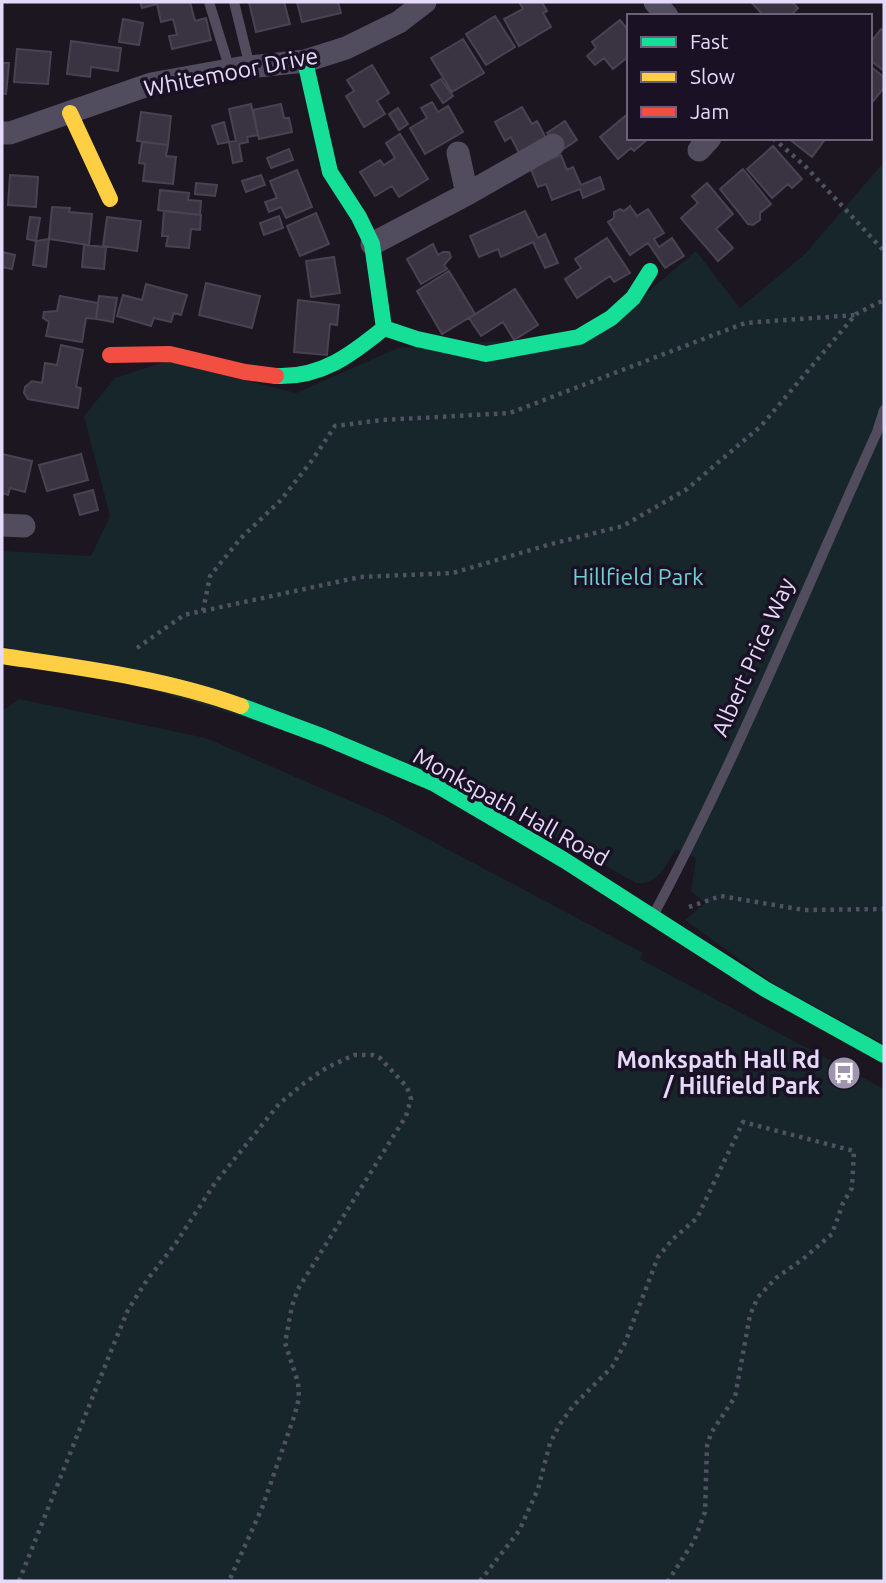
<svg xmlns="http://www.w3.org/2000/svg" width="886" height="1583" viewBox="0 0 886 1583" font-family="Ubuntu,sans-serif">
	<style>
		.green { fill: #17262b }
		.building { fill: #3a3442; stroke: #494253; stroke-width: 2 }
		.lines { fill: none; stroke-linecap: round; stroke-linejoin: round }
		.path { stroke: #4e5261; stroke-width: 4.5; stroke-dasharray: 3.5 5; stroke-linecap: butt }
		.lane { stroke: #524c5f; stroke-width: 10 }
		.street { stroke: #524c5f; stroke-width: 23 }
		.fast { stroke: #16e098; stroke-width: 16 }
		.slow { stroke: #ffcf43; stroke-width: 16 }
		.jam { stroke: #f24e42; stroke-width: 16 }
		.labels { text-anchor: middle; stroke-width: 7; stroke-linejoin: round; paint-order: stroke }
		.street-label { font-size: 23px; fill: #e6dafa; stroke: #1a1224 }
		.park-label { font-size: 23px; fill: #6ed1d2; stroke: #1a1224 }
		.poi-label { font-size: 23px; font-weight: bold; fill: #e6dafa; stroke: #1a1224; text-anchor: end }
	</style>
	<rect width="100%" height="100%" fill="#1b1620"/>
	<path class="green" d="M884,162V1044L777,986L685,920L705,903L691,891L696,858L676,849C666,865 657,886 636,883L444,776L2,646V551L91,556L110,516L84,416L115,378L167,361L296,393L398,348L597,335L696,251L740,308L804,255Z
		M19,699L206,738L385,816L643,953L640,959L884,1089V1581H2V711Z"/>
	<path class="building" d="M140,2H190L195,21L206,18L211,40L172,49L169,36L177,35L173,19L161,22L157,4L142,8Z
		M249,2H284L290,24L256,32Z
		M297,2H338L341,13L302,22Z
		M519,2H542L547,11L543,13L551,27L519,46L504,19L523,9Z
		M751,2H792L798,8L790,16H764Z
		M495,16L515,47L486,65L466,34Z
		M123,19L143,23L139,45L119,42Z
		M620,20L629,31V56L613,69L604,58L595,65L587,56L596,48L592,42Z
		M881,29L884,31V71L870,60V43Z
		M463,39L484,73L452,92L431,58Z
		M71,41L121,48L118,71L91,67L90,77L67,74Z
		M17,49L51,52L48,84L14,82Z
		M2,63H9L6,94L2,93Z
		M372,65L389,93L377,101L385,114L364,127L346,96L354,91L347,80Z
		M870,66L884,77V88L870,105Z
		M441,79L453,96L443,103L431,85Z
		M432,102L438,112L448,106L463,132L425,154L410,128L427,118L421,108Z
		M251,104L258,135L247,137L248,142L239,144L242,161L233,163L229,142L236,141L229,109Z
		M281,104L284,118H289L292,132L259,139L253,110Z
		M522,107L532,124L537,121L546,138L519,153L511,137L505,141L495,122Z
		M398,108L408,124L399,130L389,114Z
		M141,112L171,116L168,145L137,141Z
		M629,113V138H649L634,151L631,148L618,159L600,137Z
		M565,121L577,140L559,152L547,133Z
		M224,122L229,142L218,144L212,126Z
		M400,134L428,179L399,197L392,186L375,196L360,172L380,160L384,165L395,158L386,143Z
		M788,138H826L812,157Z
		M142,142L168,145L166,156L176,157L173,184L143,181L145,164L139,163Z
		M773,146L802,179L792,188L788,184L772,198L747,169Z
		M289,149L293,160L271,168L267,158Z
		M561,155L567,170L573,167L581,185L600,177L604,189L583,198L580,189L552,200L546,184L538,187L530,167Z
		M743,169L771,204L760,213V220L753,225L748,224L720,189Z
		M297,170L312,207L286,218L281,207L269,212L265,202L277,198L270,181Z
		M10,175L38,177L36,207L8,205Z
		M261,175L265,185L246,192L242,181Z
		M196,183L217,185L215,196L195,194Z
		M707,183L733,214L716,229L733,248L718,261L681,218L698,203L692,196Z
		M160,190L189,193L188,200L201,201L200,215L158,210Z
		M630,206L637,216L648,209L664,233L654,239L659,247L672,238L684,256L665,268L648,243L630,255L608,222L614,218V212L620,209L624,211Z
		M52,207L70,208L69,212L92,214L89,245L49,239Z
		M164,211L201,215L200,230L191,229L189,248L166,246L168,236H162Z
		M525,211L538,238L545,234L558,263L545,268L533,242L501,257L498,249L479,257L470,236Z
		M316,213L329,244L300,256L287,226Z
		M279,216L283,228L264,235L260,223Z
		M30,217L40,218L36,241L27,239Z
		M107,217L141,221L137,251L103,246Z
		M607,238L630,273L614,282L610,276L577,298L565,279L581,268L575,259Z
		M49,239L46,267L33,265L36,241Z
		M433,244L438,255L443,252H449L451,257L444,265L447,269L421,284L407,259Z
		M84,245L106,247L104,269L82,267Z
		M2,252L15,255L12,269L2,267Z
		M334,257L340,293L311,297L306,261Z
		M449,271L475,314L442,334L417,291Z
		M206,283L260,296L252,328L199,315Z
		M146,284L187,295L181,315L174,313L171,322L154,318L151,326L117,316L123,295L142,300Z
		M515,289L538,325L514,340L503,322L481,336L469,318Z
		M60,296L98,303L96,319L86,318L82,342L46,336L49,322L43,318L44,312L57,311Z
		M99,296L117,298L113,322L96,319Z
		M298,300L339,305L337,325L330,324L327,355L294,352Z
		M61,345L83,350L76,387L81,388L78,408L28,399L24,393L25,387L32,381L42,383L45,363L57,365Z
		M2,454L32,461L25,492L10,488L8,495L2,493Z
		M81,454L88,480L47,491L39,465Z
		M93,490L98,510L80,515L74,495Z"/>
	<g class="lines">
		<path class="path" d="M773,138L805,166L884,251
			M203,611L210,576L241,538L281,500L313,459L335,426L383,420L510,413L745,323L855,315
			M137,648L184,615L360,577L453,573L551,544L623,526L687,489L761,426L856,314L884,300
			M689,907L721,896L804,910L884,909
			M19,1581L113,1346L128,1310L147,1280L176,1243L215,1183L279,1104L303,1084L326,1068L354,1055H373L380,1058L407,1087L411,1099L406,1116L298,1289L292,1306L285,1343L298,1382L299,1398L295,1414L262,1508L229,1581
			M480,1581L519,1531L538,1489L550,1443L560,1424L573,1406L612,1367L625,1343L658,1257L673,1239L697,1218L743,1122L854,1151L852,1188L843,1203L832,1234L803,1259L776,1278L758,1297L750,1315L735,1397L711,1433L707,1446L705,1512L694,1541L668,1581"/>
		<path class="lane" d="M209,2L230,70
			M234,2L250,67
			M654,914C737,758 804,593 877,432L884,410"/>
		<path class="street" d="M655,2L667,16
			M2,133H10L151,84L240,68L305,61L346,48L399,22L425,2
			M699,150L710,138
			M458,153L467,194
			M372,244L467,194L553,145
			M2,525L24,526"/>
		<path class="fast" d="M384,328L417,339L486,354L579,337L611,318L633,298L650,271
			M276,376C321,378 351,355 384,328L372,244L359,217L330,172L305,61
			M241,706L324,737L435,784L564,860L765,989L884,1055"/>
		<path class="slow" d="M70,113L110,199
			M2,656C82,668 164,678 241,706"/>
		<path class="jam" d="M110,355L170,354L245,372L276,376"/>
	</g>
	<defs>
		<symbol id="bus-disc" viewBox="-11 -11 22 22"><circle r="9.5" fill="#9f95ae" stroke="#1a1224"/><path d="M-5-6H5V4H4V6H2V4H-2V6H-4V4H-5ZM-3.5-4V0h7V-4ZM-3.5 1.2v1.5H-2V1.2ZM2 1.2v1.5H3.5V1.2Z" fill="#fff"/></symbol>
	</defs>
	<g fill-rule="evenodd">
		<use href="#bus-disc" x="825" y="1054" width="38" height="38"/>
	</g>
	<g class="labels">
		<g class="street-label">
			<text transform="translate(231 72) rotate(-11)" y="8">Whitemoor Drive</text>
			<text transform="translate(753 657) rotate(-66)" y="8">Albert Price Way</text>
			<text transform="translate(511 807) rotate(29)" y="8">Monkspath Hall Road</text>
		</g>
		<g class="park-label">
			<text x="638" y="585">Hillfield Park</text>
		</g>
		<g class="poi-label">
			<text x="820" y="1068">Monkspath Hall Rd<tspan x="820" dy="26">/ Hillfield Park</tspan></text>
		</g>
	</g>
	<rect width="886" height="1583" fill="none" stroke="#e6dafa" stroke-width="7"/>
	<rect x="627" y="14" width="245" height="126" fill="#1a1224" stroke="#6c627a" stroke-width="2"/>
	<rect x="641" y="37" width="35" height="10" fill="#16e098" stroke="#6c627a" stroke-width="2"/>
	<text x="690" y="49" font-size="21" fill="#e6dafa">Fast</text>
	<rect x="641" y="72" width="35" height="10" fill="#ffcf43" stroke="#6c627a" stroke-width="2"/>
	<text x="690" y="84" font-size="21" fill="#e6dafa">Slow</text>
	<rect x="641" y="107" width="35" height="10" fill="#f24e42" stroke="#6c627a" stroke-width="2"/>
	<text x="690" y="119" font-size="21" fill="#e6dafa">Jam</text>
</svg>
